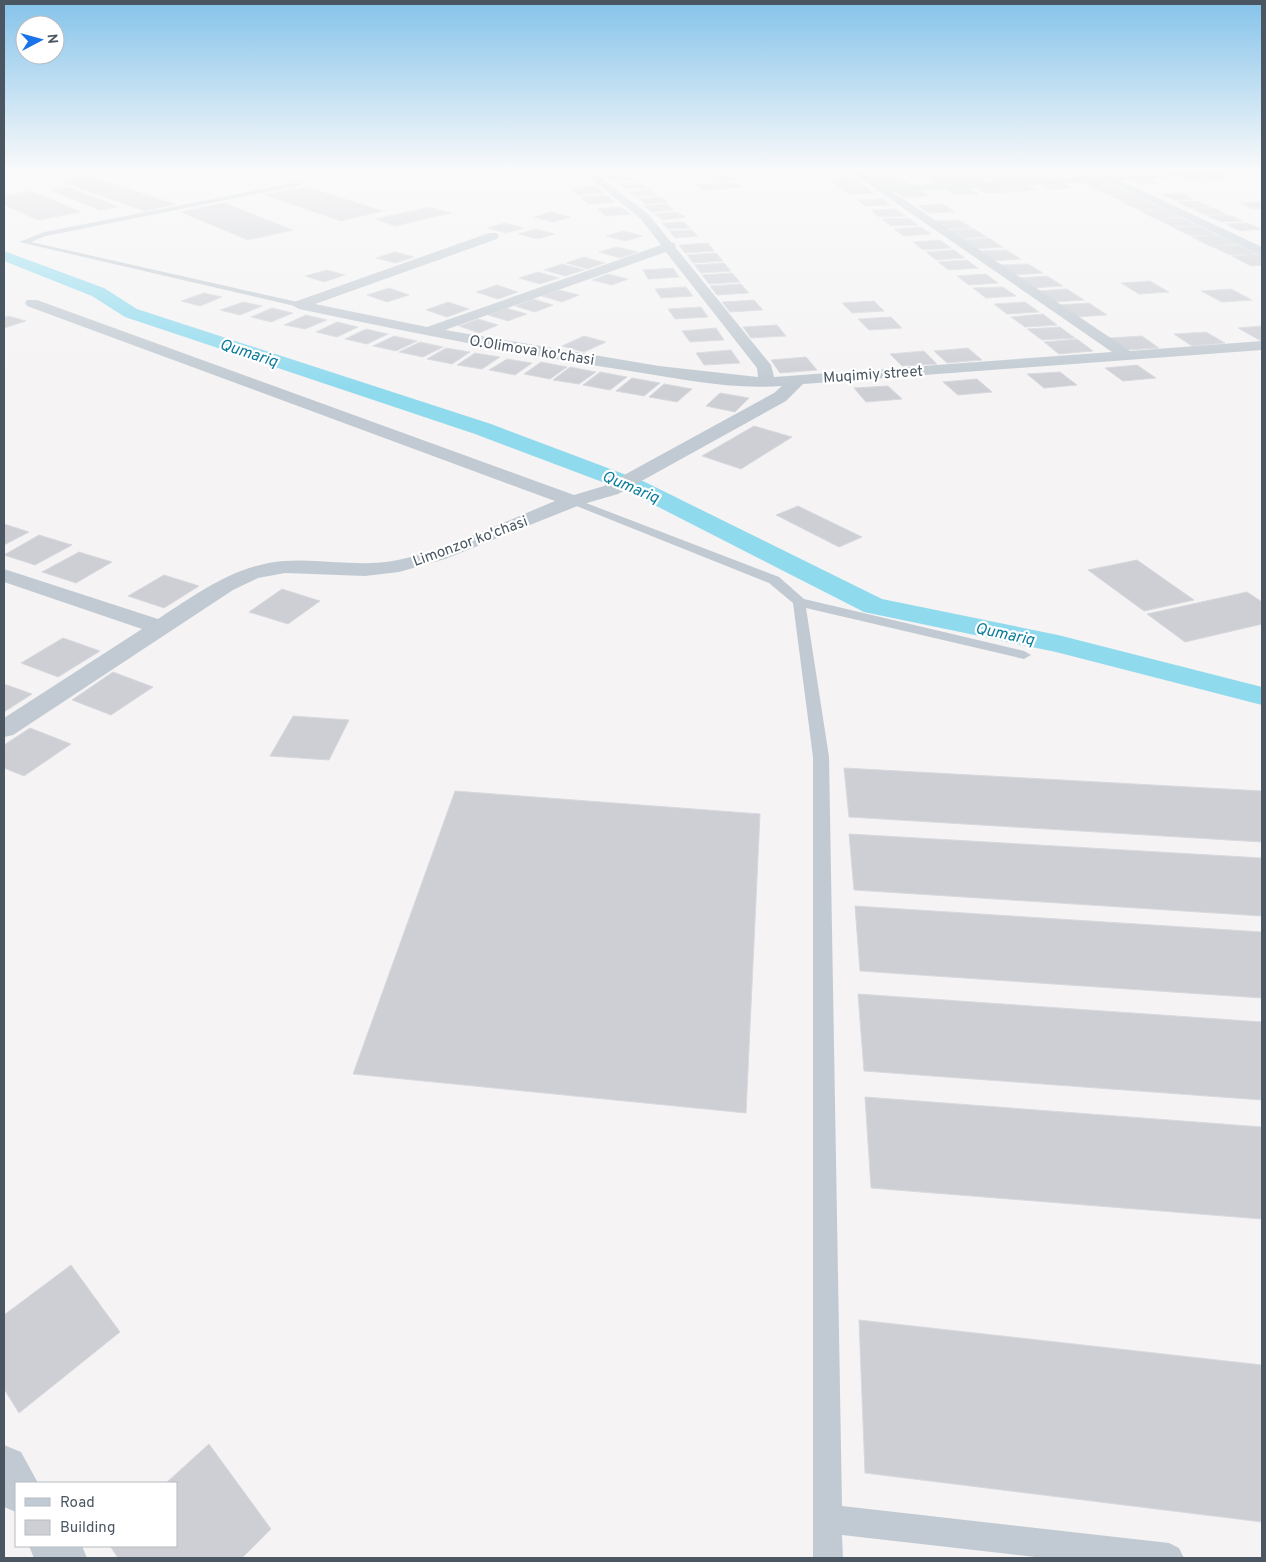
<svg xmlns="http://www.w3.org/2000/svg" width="1266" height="1562" viewBox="0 0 1266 1562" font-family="Overpass,sans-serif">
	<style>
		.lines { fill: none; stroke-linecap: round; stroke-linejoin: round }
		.canal { fill: #90daee; fill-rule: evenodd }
		.building { fill: #cdcfd5; stroke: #d7d9de }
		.service { fill: #c1cad2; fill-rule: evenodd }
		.minor { fill: #c1cad2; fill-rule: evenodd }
		.secondary { fill: #c1cbd6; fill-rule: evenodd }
		.labels { text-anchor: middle; stroke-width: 4.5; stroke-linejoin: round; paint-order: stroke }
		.far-street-label { font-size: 15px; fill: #4a5661; stroke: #fff }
		.far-water-label { font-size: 16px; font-style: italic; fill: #0c7c9b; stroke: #fff }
	</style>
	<rect width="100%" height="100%" fill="#f5f3f3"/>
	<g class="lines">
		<path class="canal" d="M4,251L104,288L137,309L491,424L645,482L882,599L1058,635L1262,687V705L1056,652L864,612L629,492L475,434L125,317L92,296L4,261Z"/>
	</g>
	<path class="building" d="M388,169H418L426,172L404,176Z
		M502,169L507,175L483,177L477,171Z
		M575,169L581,174L557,176L550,170Z
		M595,169H617L622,172L602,174Z
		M860,169H885L889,171L865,172Z
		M1106,169H1125L1135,173L1117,174Z
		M1082,170L1096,176L1073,178L1060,171Z
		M890,172L899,178L876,179L866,173Z
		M1033,172L1046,178L1022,179L1010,173Z
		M1247,172L1259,177L1241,178L1228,173Z
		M845,173L854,179L830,180L822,174Z
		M1005,173L1016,179L993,181L981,174Z
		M625,174L632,179L611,180L605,176Z
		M729,174L739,180L716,182L706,176Z
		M1221,174L1233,179L1214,180L1203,175Z
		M976,175L987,181L963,182L952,176Z
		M1198,175L1210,180L1191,181L1180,176Z
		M87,176L175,204L145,211L59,181Z
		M949,176L960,182L936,184L926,177Z
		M1145,178L1156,183L1138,184L1127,179Z
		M900,179L910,185L886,186L877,180Z
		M855,180L865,186L841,188L831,181Z
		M1103,180L1117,186L1093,188L1080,181Z
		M733,182L742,187L704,190L695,185Z
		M1060,182L1073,188L1049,189L1037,183Z
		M638,183L645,188L625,189L618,184Z
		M1024,184L1036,190L1012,192L1000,185Z
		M997,185L1009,192L985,193L974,186Z
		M596,186L604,193L578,195L571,188Z
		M68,187L119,207L100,210L50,190Z
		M306,187L383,211L341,221L265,195Z
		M866,187L874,193L849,194L842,189Z
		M968,187L979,194L955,195L943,188Z
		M1118,187L1132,194L1108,195L1094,188Z
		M649,190L657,195L636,197L628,192Z
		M919,190L930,196L905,198L895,191Z
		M31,191L81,212L38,220L4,205V196Z
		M1181,193L1193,199L1174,200L1162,194Z
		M1133,194L1148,201L1124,202L1109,195Z
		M606,195L615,202L588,204L581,197Z
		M660,197L668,202L646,204L639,199Z
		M883,199L891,205L866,206L857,200Z
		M1197,201L1210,207L1190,208L1178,202Z
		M1149,202L1164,209L1140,210L1124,203Z
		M1259,202L1262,203V208L1253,209L1239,203Z
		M224,203L293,230L248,240L181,212Z
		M666,204L674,210L652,212L644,206Z
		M943,204L955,212L929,213L918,206Z
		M430,207L451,213L395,226L375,219Z
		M621,207L631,214L606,216L597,209Z
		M1213,208L1226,214L1206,215L1193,209Z
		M896,209L905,216L879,217L871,210Z
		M1165,209L1181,217L1156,219L1140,211Z
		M551,212L570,217L553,222L534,217Z
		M676,212L685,217L663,220L655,214Z
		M1229,215L1242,221L1221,222L1208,216Z
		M909,218L918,225L891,226L882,219Z
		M1182,218L1199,226L1173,227L1157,219Z
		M959,220L972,228L945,229L933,221Z
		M684,222L690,228L668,229L662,223Z
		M505,223L524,228L506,233L487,228Z
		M1247,223L1261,229L1240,231L1226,224Z
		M1200,226L1217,235L1191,236L1174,228Z
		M921,227L931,234L904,236L894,229Z
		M536,229L555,234L538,239L518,234Z
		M974,229L987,237L959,239L947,230Z
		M692,230L698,236L675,238L669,231Z
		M623,231L643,236L626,241L606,236Z
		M1219,235L1237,244L1210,246L1192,237Z
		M989,238L1003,247L975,249L962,240Z
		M940,240L951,248L923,250L913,242Z
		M708,243L714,251L685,253L679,245Z
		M1238,245L1257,254L1230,255L1211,246Z
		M617,247L638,252L620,258L599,252Z
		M954,250L965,258L936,260L926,252Z
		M1006,250L1021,259L992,261L978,251Z
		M395,252L414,257L395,263L376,258Z
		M716,253L723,261L693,263L687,255Z
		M1259,254L1262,256V265L1251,266L1232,256Z
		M584,257L605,263L587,269L566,263Z
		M967,260L978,268L949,270L938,262Z
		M724,263L731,271L701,273L694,265Z
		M562,264L584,270L565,276L544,270Z
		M1028,264L1043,273L1014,275L999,265Z
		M673,268L679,277L648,279L643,270Z
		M327,270L345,275L324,282L305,276Z
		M538,272L559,278L540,284L519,278Z
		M732,273L740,282L709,284L702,275Z
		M608,274L628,279L612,285L592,280Z
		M986,274L998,283L969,285L957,276Z
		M1047,276L1063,286L1033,288L1018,278Z
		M1150,281L1169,292L1139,294L1121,283Z
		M741,284L749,293L717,295L710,286Z
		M497,285L518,292L498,299L476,292Z
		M686,287L693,296L661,298L655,289Z
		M1003,287L1016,296L986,298L973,288Z
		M389,288L409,295L387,302L367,295Z
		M1067,289L1084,300L1053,302L1036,291Z
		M1231,289L1252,300L1222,302L1201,291Z
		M559,290L579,295L562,302L542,296Z
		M204,293L222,297L200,306L181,301Z
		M533,299L553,305L535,312L515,306Z
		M754,300L763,310L730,312L722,302Z
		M874,301L884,311L852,313L842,303Z
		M243,302L262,306L240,315L220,310Z
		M448,302L469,309L447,317L426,310Z
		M1025,302L1039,312L1007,314L994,304Z
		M1089,303L1107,315L1075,317L1058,305Z
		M701,307L708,317L675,319L668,309Z
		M272,308L293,313L271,322L251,317Z
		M506,308L527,314L508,321L488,315Z
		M1043,314L1057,325L1025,327L1011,317Z
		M306,315L327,320L305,329L284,325Z
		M8,316L26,321L4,328V318Z
		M891,317L902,328L869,330L858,319Z
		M478,319L498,325L479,333L459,326Z
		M337,322L358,327L337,337L316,332Z
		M777,325L786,336L751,338L743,327Z
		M1262,326L1261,341L1238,328Z
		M1060,327L1075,338L1042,340L1027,329Z
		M716,328L724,340L690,342L682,331Z
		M366,329L388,334L367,344L345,339Z
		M1206,332L1225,343L1192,346L1174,334Z
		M394,336L417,341L396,351L373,346Z
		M584,336L606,342L584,352L562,346Z
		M1142,336L1159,348L1126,350L1109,338Z
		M1077,339L1093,351L1059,354L1044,342Z
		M420,342L443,347L423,357L399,352Z
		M446,348L470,352L452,364L427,359Z
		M968,348L982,360L947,363L934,351Z
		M731,350L740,363L704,365L696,353Z
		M924,351L937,364L902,366L890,354Z
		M475,353L500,357L482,369L457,365Z
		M806,357L817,370L780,373L771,360Z
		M507,359L532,363L515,375L489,370Z
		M541,362L567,367L550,379L524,374Z
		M1137,365L1156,378L1123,381L1105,368Z
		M570,367L596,372L579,384L553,380Z
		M600,372L627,377L610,390L583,385Z
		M1060,372L1077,385L1044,388L1027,374Z
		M632,378L660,383L644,396L616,391Z
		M977,379L992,392L958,395L943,382Z
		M664,384L692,389L677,402L649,397Z
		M888,386L902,399L866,402L854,388Z
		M720,393L749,398L735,412L706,406Z
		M754,426L792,437L741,469L702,456Z
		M798,506L862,537L839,547L776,515Z
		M4,524L29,532L4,545Z
		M39,535L72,545L35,565L4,555Z
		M79,552L112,562L76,583L42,572Z
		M1137,560L1194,600L1144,611L1088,570Z
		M164,575L199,586L164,608L128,596Z
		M282,589L320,601L288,624L249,612Z
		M1247,592L1262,602V624L1185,642L1147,614Z
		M63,638L100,651L58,677L21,663Z
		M113,672L153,687L111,715L72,700Z
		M4,684L32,694L4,712Z
		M293,716L349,720L329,760L270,756Z
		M30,728L71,744L24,776L4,768V745Z
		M844,768L1262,791V842L849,817Z
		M455,791L760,814L746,1113L353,1074Z
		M849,834L1262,858V916L854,890Z
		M855,906L1262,932V998L860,971Z
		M858,994L1262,1022V1100L864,1071Z
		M865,1097L1262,1127V1219L871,1188Z
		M71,1265L120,1332L19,1413L4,1389V1315Z
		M859,1320L1262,1365V1522L865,1473Z
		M209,1444L271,1529L242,1558H118L110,1546H176V1483H166Z"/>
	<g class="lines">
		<path class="service" d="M41,169H53L43,172Z
			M299,182L301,185L46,236L31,242L302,303V307H299L19,242L44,232Z
			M573,498L779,577L804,599L1024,651L1031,655L1024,659L806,608L829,757L842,1506L1169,1543L1179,1548L1184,1558H1044L842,1535L843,1558H813V757L793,603L769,583L569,503V499Z"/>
		<path class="minor" d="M579,169H590L648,214L671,242L675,243L676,248L771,365L774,377L1112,352L847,169H858L884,186L1262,169V173L893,192L1130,351L1262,341V350L803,384L786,401L618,494L580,505L445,559L399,572L365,576L285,573L258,578L233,590L13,735L4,737V718L142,629L4,582V569L158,619C198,593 235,565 284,561C322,558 360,568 398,560C451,549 505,521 555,501L27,306L25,303L27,300H37L574,495L604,486L774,393L782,386C730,390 676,378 624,370C514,353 407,332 299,309L292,305L294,302L489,233H497L499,236L497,239L315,304L427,327L661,245L640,218ZM666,252L757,368L758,377L659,366L445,330Z
			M4,1445L21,1452L38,1483H16V1512L4,1507Z
			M29,1546H82L87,1558H34Z"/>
		<path class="secondary" d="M1084,169H1096L1262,247V256Z"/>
	</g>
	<linearGradient id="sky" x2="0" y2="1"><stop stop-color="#85c3ea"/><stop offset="0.44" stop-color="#fafafa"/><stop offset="1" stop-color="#fafafa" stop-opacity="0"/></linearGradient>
	<rect width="1266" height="387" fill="url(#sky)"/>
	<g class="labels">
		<g class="far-street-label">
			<text transform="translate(532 350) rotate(9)" y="5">O.Olimova ko'chasi</text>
			<text transform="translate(873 374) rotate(-4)" y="5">Muqimiy street</text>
			<text transform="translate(470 541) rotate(-20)" y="5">Limonzor ko'chasi</text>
		</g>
		<g class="far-water-label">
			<text transform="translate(249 352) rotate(18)" y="6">Qumariq</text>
			<text transform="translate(631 486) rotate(23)" y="6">Qumariq</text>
			<text transform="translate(1005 633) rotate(12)" y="6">Qumariq</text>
		</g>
	</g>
	<rect width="1266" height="1562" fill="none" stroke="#4a5661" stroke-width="10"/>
	<rect x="15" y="1482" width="162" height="65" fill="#ffffff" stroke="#b7bbc0"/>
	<rect x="25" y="1498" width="25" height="8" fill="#c1cbd6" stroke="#b7bbc0"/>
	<text x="60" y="1507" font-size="15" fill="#4a5661">Road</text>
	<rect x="25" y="1520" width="25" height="15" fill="#cdcfd5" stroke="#b7bbc0"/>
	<text x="60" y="1532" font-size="15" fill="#4a5661">Building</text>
	<g transform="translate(40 40) rotate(84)"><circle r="24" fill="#ffffff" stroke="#b7bbc0"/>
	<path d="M0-4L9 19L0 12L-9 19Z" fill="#1a73e8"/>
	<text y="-8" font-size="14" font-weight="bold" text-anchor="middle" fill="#4a5661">N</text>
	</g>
</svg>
